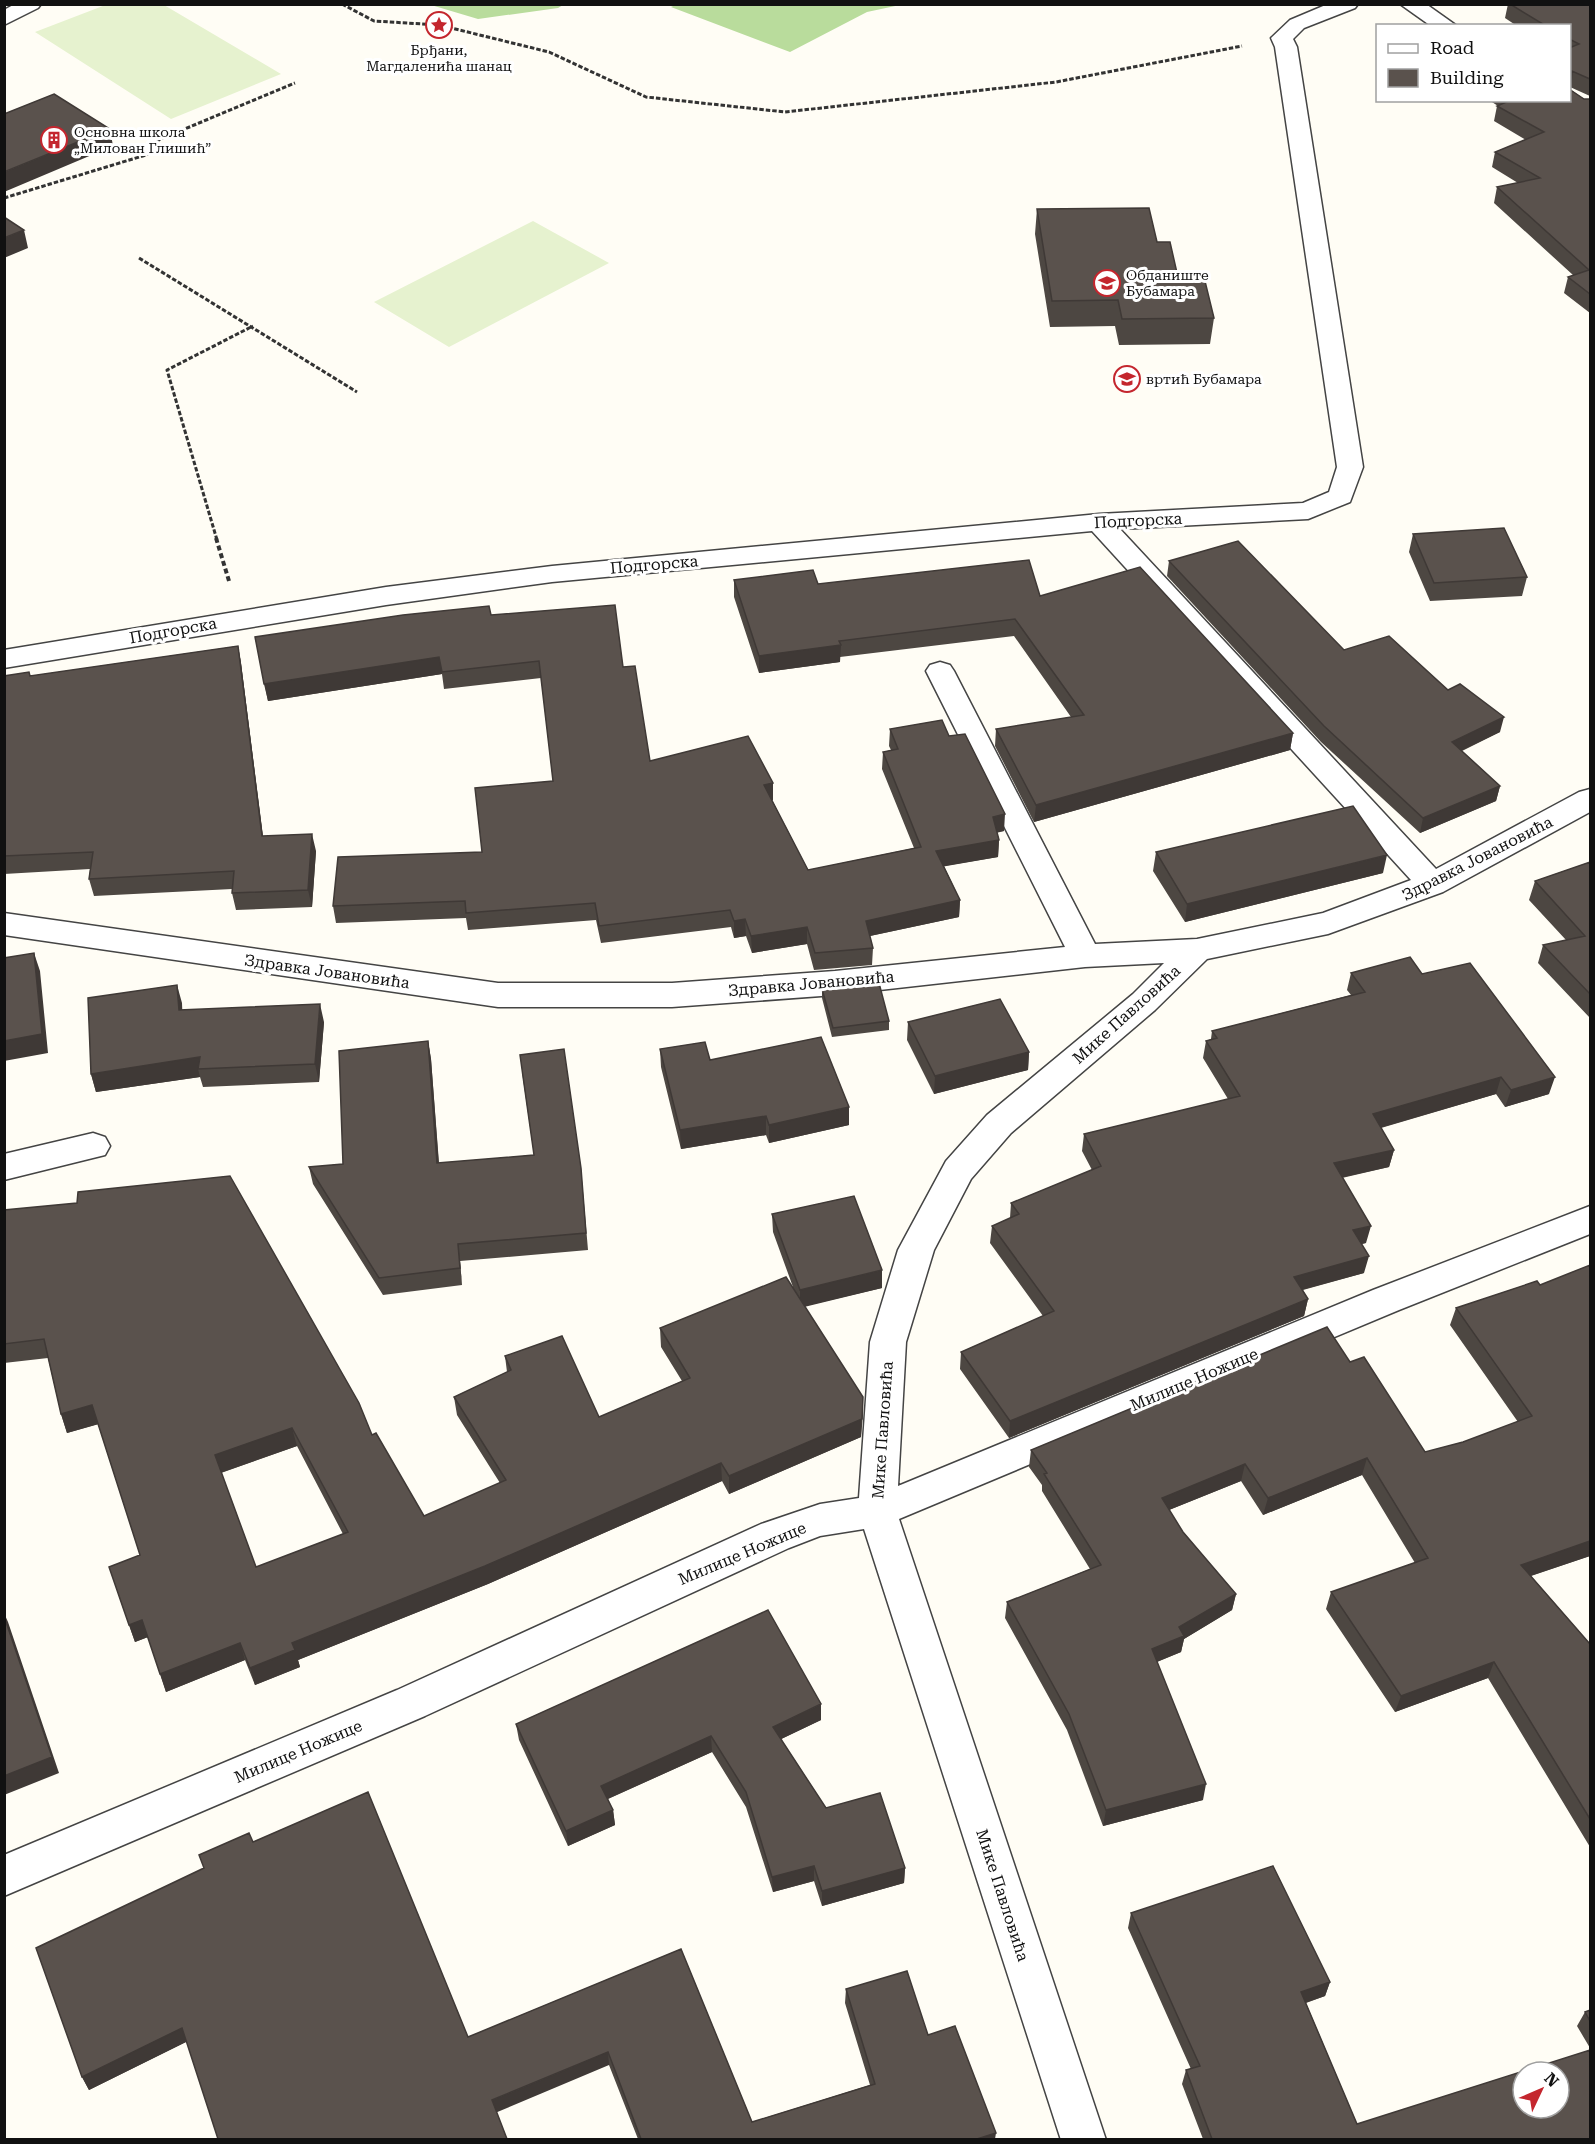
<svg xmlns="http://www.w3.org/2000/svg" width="1595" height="2144" viewBox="0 0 1595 2144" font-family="'Roboto Serif',serif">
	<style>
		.forest { fill: #b9dc9c }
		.pitch { fill: #e6f2cf }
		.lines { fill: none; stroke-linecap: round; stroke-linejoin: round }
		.minor-casing { stroke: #444; stroke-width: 3 }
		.tertiary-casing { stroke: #444; stroke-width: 3 }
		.path-far1 { stroke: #333; stroke-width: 3; stroke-dasharray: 4.5 2; stroke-linecap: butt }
		.path { stroke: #333; stroke-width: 4; stroke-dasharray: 5 3; stroke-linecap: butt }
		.minor { fill: #fff; fill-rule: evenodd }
		.tertiary { fill: #fff; fill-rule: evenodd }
		.wall { fill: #4d4742; fill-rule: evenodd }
		.shaded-wall { fill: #3f3936 }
		.building { fill: #5a524d; stroke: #3f3936; stroke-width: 1.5; fill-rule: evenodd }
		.labels { text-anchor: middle; stroke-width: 6; stroke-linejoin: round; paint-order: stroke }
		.far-poi-label { font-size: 14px; fill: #111; stroke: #fff; text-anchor: start }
		.street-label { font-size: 16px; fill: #111; stroke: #fff }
	</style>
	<rect width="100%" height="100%" fill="#fffdf5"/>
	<path class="forest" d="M431,5H563L558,8L478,19Z
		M675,5V4L900,5L867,12L790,52L671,7Z"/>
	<path class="pitch" d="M108,4L164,5L281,74L171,119L35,32Z
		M533,221L609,263L449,347L374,302Z"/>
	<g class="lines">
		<defs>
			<path id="minor" d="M15,4H41L38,8L4,25V10Z
				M1328,4H1358L1355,8L1304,28L1293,39L1297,47L1363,467L1350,502L1308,519L1120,529L1436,869L1579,792L1590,789V812L1443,892L1328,934L1207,959L1155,1010L1011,1133L971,1179L934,1250L906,1342L898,1486L1373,1290L1590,1206V1234L1399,1310L899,1519L1106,2140H1061L864,1529L820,1536L789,1548L425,1716L4,1896V1855L397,1690L761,1524L820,1504L859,1498L870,1342L898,1250L946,1161L987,1115L1133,994L1164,963L1085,967L835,995L672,1007H498L4,935V913L498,983H672L835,971L1065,947L926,671L930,665L940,662L950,665L954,671L1095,944L1197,939L1323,913L1411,880L1092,531L552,582L386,605L4,668V650L386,587L552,566L1099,514L1303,503L1329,492L1337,467L1275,47L1271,38L1290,20Z
				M93,1133L105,1137L110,1146L105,1155L4,1180V1154Z"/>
			<path id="tertiary" d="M1400,4H1426L1457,26H1431Z"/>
		</defs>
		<use href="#minor" class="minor-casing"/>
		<use href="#tertiary" class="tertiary-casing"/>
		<path class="path-far1" d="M342,4L374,21L439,25L549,52L646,97L785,112L1056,82L1242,46
			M156,141L295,83
			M4,198L169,148
			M139,258L357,392
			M217,540L167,370L253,326"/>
		<path class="path" d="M216,538L229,581"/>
		<use href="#minor" class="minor"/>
		<use href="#tertiary" class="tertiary"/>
	</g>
	<path class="wall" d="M1508,4H1590V96L1570,87V89L1584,99H1590V313L1564,293L1568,277L1573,275L1494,203L1497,187L1518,183L1492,167L1495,152L1526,140L1494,121L1497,106H1498L1489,100H1569V26H1517L1505,18Z
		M1037,209L1157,242L1177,273L1214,318L1210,344L1119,345L1115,326L1050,327L1035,234Z
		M1413,534L1527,577L1522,596L1430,601L1409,552Z
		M1169,561L1344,650L1448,690L1500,732L1462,751L1500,786L1496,801L1420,833L1321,742L1167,576Z
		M734,580L818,584L1040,596L1293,733L1290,750L1034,822L995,746L996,729L1071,717L1014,636L840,657V662L759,673L734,597Z
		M491,615L623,667L650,761L773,783V800H772L808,870L914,848L882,769L883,752L891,750L889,746L890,729L949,736L1004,831L997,832L999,840L998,857L944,866L960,900L959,917L870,936L873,948L872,965L814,970L807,944L752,953L746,936L734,938L731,927L601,943L596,920L468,930L466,918L336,923L333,906L482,852L553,781L541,678L444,689L442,674L268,701L255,637Z
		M238,646L241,663L263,836L316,851L312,907L236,910L232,893V889L94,896L89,879L90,869L4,874V676H30Z
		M1156,852L1383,873L1185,922L1153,871Z
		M1590,862V1018L1538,963L1543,945L1566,940L1529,900L1535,881Z
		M1351,973L1422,974L1549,1094L1505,1107L1496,1094L1381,1128L1394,1150L1389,1167L1342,1178L1366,1243L1361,1244L1364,1273L1303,1290L1308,1299L1304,1316L1009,1438L960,1369L961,1352L1043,1316L990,1243L992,1226L1010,1218L1011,1203L1092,1170L1082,1151L1084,1134L1228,1099L1203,1058L1206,1041L1211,1039L1212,1031L1351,995L1347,990Z
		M822,989L889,1021V1030L832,1037L822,998Z
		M182,1003V1010L324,1022L319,1082L203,1087L200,1077L96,1092L91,1074Z
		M908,1022L1029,1052L1028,1070L934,1094L907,1040Z
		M428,1041L431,1059L439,1163L534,1155L522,1072L581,1168L588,1250L460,1261L462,1285L383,1295L313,1184L309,1167L343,1164Z
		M660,1049L710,1060L849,1125L769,1143L766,1135L681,1149L661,1067Z
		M4,1210L372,1435L424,1516L500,1483L457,1415L454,1397L507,1372L505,1356L599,1417L682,1381L661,1347L660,1328L793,1287L773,1232L772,1214L882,1288L805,1306L863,1415L861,1437L729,1494L722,1481L488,1584L298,1660L300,1667L255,1685L245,1660L166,1692L148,1637L135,1642L129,1625L140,1555L98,1424L67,1433L61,1414L48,1358L4,1363ZM297,1446L343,1534L256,1567L221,1473Z
		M1537,1281L1590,1556L1531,1576L1590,1644V1847L1488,1678L1395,1712L1326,1609L1331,1592L1415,1563L1362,1475L1263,1515L1241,1481L1169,1510L1183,1532L1236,1594L1232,1610L1184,1639L1181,1652L1157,1662L1203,1800L1103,1826L1067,1730L1005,1618L1007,1602L1090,1569L1042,1491V1485L1029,1467L1031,1450L1350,1362L1425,1452L1463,1442L1518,1422L1450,1325L1456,1308Z
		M821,1720L781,1739L826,1808L905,1868L904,1883L822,1906L814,1881L773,1892L746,1807L712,1752L608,1799L613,1810L615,1825L568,1846L519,1740L516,1724Z
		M253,1842L468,2037L681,1949L752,2122L870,2085L845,2003L846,1989L928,2035L995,2139H638L609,2065L186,2042L89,2090L82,2077L204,1868Z
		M1131,1913L1330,1982L1325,1996L1306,2003L1357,2124L1590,2139H1203L1182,2084L1186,2070L1191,2069L1128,1928Z
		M1590,2010V2048L1577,2026L1585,2012Z"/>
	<path class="shaded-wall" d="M110,129L113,146L4,192V172Z
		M24,230L28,248L4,258V238Z
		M841,645L840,662L759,673V656Z
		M238,646L241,663L265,853L262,836Z
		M439,657L442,674L268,701L264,684Z
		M1504,717L1500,732L1448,757L1452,742Z
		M1293,733L1290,750L1034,822L1036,805Z
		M773,783V800L764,802V785Z
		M1500,786L1496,801L1420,833L1423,818Z
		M1005,814L1004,831L992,834L993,817Z
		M312,834L316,851L312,907L308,890Z
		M999,840L998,857L935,868L936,851Z
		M1387,855L1383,873L1185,922L1187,904Z
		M960,900L959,917L865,937L866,921Z
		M745,919L746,936L734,938V921Z
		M807,927V944L752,953L751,936Z
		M34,953L40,971L48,1053L4,1061V1041Z
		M177,985L182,1003L183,1029L179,1010Z
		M320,1004L324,1022L319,1082L315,1064Z
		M428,1041L431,1059L440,1180L437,1163Z
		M1029,1052L1028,1070L934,1094L935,1076Z
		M200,1057L198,1069L200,1077L96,1092L91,1074Z
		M1501,1077L1496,1094L1369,1131L1373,1114Z
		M1555,1077L1549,1094L1505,1107L1511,1090Z
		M849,1107V1125L769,1143V1125Z
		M766,1116V1135L681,1149L680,1130Z
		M1394,1150L1389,1167L1330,1180L1334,1163Z
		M1371,1226L1366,1243L1349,1247L1353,1230Z
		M458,1244L460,1261L462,1285L460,1268Z
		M1369,1256L1364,1273L1290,1293L1294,1277Z
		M882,1270V1288L800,1308V1290Z
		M1308,1299L1304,1316L1009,1438L1010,1421Z
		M863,1397L861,1437L729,1494V1476Z
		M92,1405L99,1424L67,1433L61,1414Z
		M292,1428L297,1446L220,1473L215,1455Z
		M1367,1458L1362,1475L1263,1515L1268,1498Z
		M721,1463L722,1481L488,1584L298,1660L300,1667L255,1685L250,1668L292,1643Z
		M1245,1464L1241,1481L1159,1514L1162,1498Z
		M1590,1541V1556L1515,1581L1521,1565Z
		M1236,1594L1232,1610L1184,1639L1181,1652L1149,1665L1152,1649L1179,1627Z
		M4,1613L8,1622L59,1773L4,1795Z
		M142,1620L148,1637L135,1642L129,1625Z
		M240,1643L245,1660L166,1692L160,1674Z
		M1494,1662L1488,1678L1395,1712L1401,1696Z
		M821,1704V1720L773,1743V1727Z
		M711,1736L712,1752L603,1801L601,1786Z
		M1206,1784L1203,1800L1103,1826L1106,1810Z
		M613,1810L615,1825L568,1846L566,1831Z
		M814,1866V1881L773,1892L772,1877Z
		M905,1868L904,1883L822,1906V1891Z
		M1330,1982L1325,1996L1296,2006L1301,1992Z
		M182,2028L188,2041L89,2090L82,2077Z
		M608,2052L609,2065L495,2113L492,2100Z
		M996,2133L995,2139H977Z"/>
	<path class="building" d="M1510,4H1590V79L1572,71L1571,82L1569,83V48L1579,44L1569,39V26H1546Z
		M1569,89L1584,99H1590V294L1568,277L1589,270L1497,187L1540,178L1495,152L1544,132L1497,106L1511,100H1569Z
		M54,94L110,129L4,172V114Z
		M1149,208L1157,242H1170L1177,273H1203L1214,318L1122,319L1118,300L1052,301L1037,209Z
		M4,217L24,230L4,238Z
		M1504,528L1527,577L1434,583L1413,534Z
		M1238,541L1344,650L1389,636L1448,690L1460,684L1504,717L1452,742L1500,786L1423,818L1324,726L1169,561Z
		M1029,560L1040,596L1140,567L1293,733L1036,805L996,729L1084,715L1015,619L839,641L841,645L759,656L734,580L813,570L818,584Z
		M615,605L623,667L635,666L650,761L748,736L773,783L764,785L808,870L921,847L883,752L898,749L890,729L942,720L949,736L965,734L1005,814L993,817L999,840L936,851L960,900L866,921L873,948L815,953L807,927L751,936L745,919L734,921L730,910L599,926L595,903L466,913L465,901L333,906L338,857L482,852L475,788L553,781L539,661L442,672L439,657L264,684L255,637L403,615L489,606L491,615Z
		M238,646L262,836L312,834L308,890L232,893L234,871L89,879L93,852L4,856V676L29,672L30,676Z
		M1353,806L1387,855L1187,904L1156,852Z
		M1590,862V994L1543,945L1585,936L1535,881Z
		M34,953L42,1034L4,1041V958Z
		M1410,957L1422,974L1470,963L1555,1077L1511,1090L1501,1077L1373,1114L1394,1150L1334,1163L1371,1226L1353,1230L1369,1256L1294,1277L1308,1299L1010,1421L961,1352L1054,1311L992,1226L1019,1214L1011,1203L1101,1166L1084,1134L1240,1096L1206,1041L1217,1038L1212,1031L1365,992L1351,973Z
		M879,983L889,1021L833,1028L822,989Z
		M177,985L179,1010L320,1004L315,1064L198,1069L200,1057L91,1074L88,998Z
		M1000,999L1029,1052L935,1076L908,1022Z
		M821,1037L849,1107L769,1125L766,1116L680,1130L660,1049L705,1042L710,1060Z
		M428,1041L437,1163L534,1155L520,1055L564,1049L581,1168L586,1233L458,1244L460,1268L379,1278L309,1167L343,1164L339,1051Z
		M230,1176L359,1403L372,1435L376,1433L424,1516L506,1480L454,1397L511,1370L505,1356L562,1336L599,1417L690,1378L660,1328L786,1277L863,1397L862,1419L729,1476L721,1463L485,1566L292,1643L295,1650L250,1668L240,1643L160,1674L142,1620L129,1625L109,1567L140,1555L92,1405L61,1414L44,1339L4,1344V1210L77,1203L78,1192ZM292,1428L348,1532L256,1567L215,1455Z
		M854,1196L882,1270L800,1290L772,1214Z
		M1590,1265V1541L1521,1565L1590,1644V1819L1494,1662L1401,1696L1331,1592L1428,1558L1367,1458L1268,1498L1245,1464L1162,1498L1183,1532L1236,1594L1179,1627L1184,1636L1152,1649L1206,1784L1106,1810L1069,1714L1007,1602L1101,1565L1044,1474L1047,1473L1031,1450L1327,1327L1350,1362L1364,1357L1425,1452L1463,1442L1532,1416L1456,1308L1537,1281L1540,1285Z
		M768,1610L821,1704L773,1727L826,1808L880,1793L905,1868L822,1891L814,1866L772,1877L746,1792L711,1736L601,1786L613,1810L566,1831L516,1724Z
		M4,1616L52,1757L4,1776Z
		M368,1792L468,2037L681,1949L752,2122L875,2084L846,1989L907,1971L928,2035L955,2026L996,2133L977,2139H641L608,2052L492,2100L507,2139H218L182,2028L82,2077L36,1948L204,1868L199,1855L249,1833L253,1842Z
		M1273,1866L1330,1982L1301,1992L1357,2124L1590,2050V2139H1212L1186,2070L1200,2066L1131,1913ZM1523,2072H1559V2108H1523Z
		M1590,2010V2021L1585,2012Z"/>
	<defs>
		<symbol id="sight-ring" viewBox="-11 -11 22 22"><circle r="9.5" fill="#fff" stroke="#c4262e" stroke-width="1.5"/><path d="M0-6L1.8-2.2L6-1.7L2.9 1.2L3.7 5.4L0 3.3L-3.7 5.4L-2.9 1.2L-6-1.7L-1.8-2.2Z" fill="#c4262e"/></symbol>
		<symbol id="building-ring" viewBox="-11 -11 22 22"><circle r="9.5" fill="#fff" stroke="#c4262e" stroke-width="1.5"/><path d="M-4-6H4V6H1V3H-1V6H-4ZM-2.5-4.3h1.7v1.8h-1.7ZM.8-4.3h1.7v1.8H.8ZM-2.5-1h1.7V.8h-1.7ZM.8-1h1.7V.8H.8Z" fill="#c4262e"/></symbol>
		<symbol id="school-ring" viewBox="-11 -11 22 22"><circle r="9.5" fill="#fff" stroke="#c4262e" stroke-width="1.5"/><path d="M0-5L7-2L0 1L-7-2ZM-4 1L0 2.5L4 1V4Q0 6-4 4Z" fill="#c4262e"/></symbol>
	</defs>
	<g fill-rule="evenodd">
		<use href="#sight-ring" x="424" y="10" width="30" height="30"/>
		<use href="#building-ring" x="39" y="125" width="30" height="30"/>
		<use href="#school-ring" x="1092" y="268" width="30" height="30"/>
		<use href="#school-ring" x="1112" y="364" width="30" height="30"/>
	</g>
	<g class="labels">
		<g class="far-poi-label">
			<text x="439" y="55" text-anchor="middle">Брђани,<tspan x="439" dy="16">Магдаленића шанац</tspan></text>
			<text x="74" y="137">Основна школа<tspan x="74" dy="16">„Милован Глишић”</tspan></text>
			<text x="1126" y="280">Обданиште<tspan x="1126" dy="16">Бубамара</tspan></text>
			<text x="1146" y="384">вртић Бубамара</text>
		</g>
		<g class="street-label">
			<text transform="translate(1138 520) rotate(-3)" y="6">Подгорска</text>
			<text transform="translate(654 564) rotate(-5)" y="6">Подгорска</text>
			<text transform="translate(173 630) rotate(-10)" y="6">Подгорска</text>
			<text transform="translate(1477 858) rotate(-27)" y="6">Здравка Јовановића</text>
			<text transform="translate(327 971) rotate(8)" y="6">Здравка Јовановића</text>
			<text transform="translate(811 983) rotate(-5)" y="6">Здравка Јовановића</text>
			<text transform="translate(1126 1014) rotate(-42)" y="6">Мике Павловића</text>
			<text transform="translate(1194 1379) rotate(-23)" y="6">Милице Ножице</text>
			<text transform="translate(882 1430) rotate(-86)" y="6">Мике Павловића</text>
			<text transform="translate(742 1553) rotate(-23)" y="6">Милице Ножице</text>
			<text transform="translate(298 1751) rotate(-23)" y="6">Милице Ножице</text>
			<text transform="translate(1003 1895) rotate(72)" y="6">Мике Павловића</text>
		</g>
	</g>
	<rect width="1595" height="2144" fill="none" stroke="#111111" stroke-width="12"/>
	<rect x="1376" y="24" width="195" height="78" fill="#ffffff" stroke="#a0a0a0" stroke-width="1.5"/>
	<rect x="1388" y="44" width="30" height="9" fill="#ffffff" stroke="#a0a0a0" stroke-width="1.5"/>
	<text x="1430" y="54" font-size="18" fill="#111111">Road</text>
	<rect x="1388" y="69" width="30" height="18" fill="#5a524d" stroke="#a0a0a0" stroke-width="1.5"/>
	<text x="1430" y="84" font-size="18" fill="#111111">Building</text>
	<g transform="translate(1541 2090) rotate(46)"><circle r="28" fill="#ffffff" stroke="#a0a0a0" stroke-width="1.5"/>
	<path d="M0-4.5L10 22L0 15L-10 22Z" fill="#c4262e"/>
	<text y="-9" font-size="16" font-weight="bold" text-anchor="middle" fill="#111111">N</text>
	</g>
</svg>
